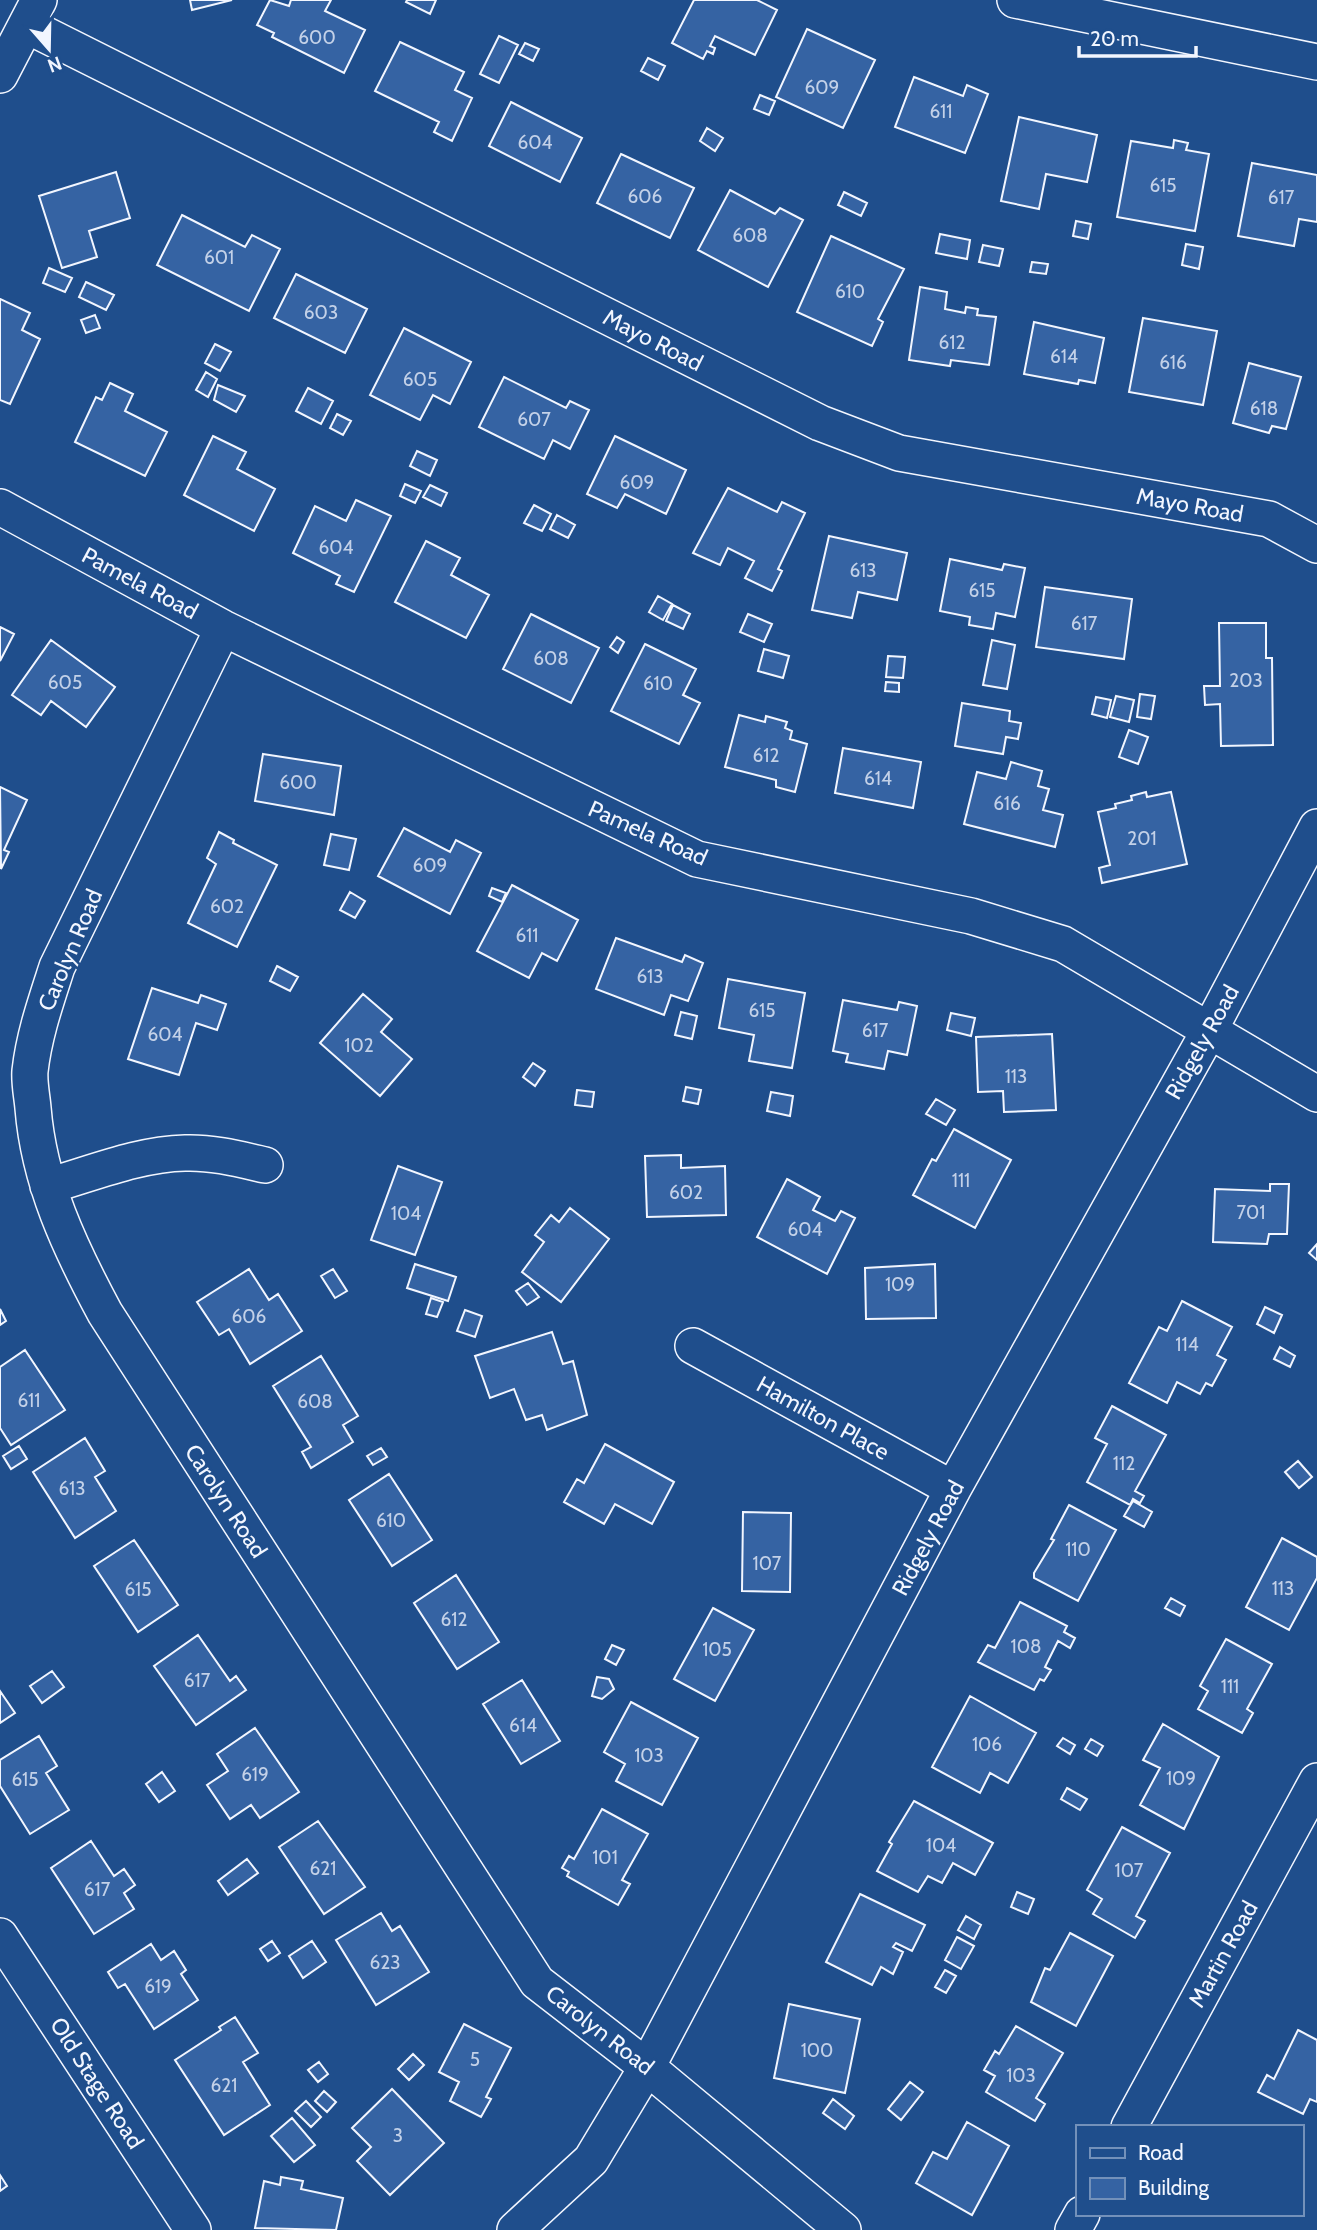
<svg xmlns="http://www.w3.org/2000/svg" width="1317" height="2230" viewBox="0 0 1317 2230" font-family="Cabin,sans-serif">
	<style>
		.building { fill: #3563a3; stroke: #f2f6ff; stroke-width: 2 }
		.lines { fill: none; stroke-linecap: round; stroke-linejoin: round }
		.minor-casing { stroke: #f2f6ff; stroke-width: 38 }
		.minor { stroke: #1f4e8c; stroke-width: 35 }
		.labels { text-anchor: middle; stroke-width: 5; stroke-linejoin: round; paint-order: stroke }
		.number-label { font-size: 19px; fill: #c3d1e8 }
		.street-label { font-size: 23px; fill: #f2f6ff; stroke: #1f4e8c }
	</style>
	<rect width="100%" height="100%" fill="#1f4e8c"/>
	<path class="building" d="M190,0H232L192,10Z
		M270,0L289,6L291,0H331L325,11L365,30L344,73L272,37L274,33L257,25Z
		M407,0H436L430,14L406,2Z
		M694,0H757L777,10L755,55L715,36L710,46L715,48L713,54L707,51L703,59L672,43Z
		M807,29L875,60L843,128L776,97Z
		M499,36L518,45L499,83L480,74Z
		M400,42L464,72L455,90L472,98L452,141L434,132L439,122L375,91Z
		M525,43L539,49L533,61L519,54Z
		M648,58L665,66L658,80L641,71Z
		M914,77L963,96L967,85L988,94L965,153L895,127Z
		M760,95L775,101L769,115L754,109Z
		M511,102L582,138L560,182L489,146Z
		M1019,117L1097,135L1087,182L1046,174L1039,209L1001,201Z
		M707,128L723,138L715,151L700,141Z
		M1174,140L1188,143L1186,150L1209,154L1195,231L1117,217L1131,141L1173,148Z
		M621,154L694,188L670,238L597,203Z
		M1252,163L1317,175V222L1299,219L1294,246L1238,236Z
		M116,172L130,218L89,231L97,257L62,268L39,196Z
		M730,190L775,214L780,208L803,220L768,287L698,250Z
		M844,192L867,203L861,216L838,205Z
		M182,215L245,247L252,235L280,249L249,311L157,265Z
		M1076,221L1091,224L1088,239L1073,236Z
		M940,234L970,240L967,259L936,253Z
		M831,236L904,269L878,319L883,322L872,346L797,312Z
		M1186,244L1203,247L1199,269L1182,265Z
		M983,245L1003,249L999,266L979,262Z
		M1032,262L1048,264L1046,274L1030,272Z
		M49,268L72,278L65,292L43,283Z
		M296,274L367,309L345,353L274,318Z
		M86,282L114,295L106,310L79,297Z
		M920,287L947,292L945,309L965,313L966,307L978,309L977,315L996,317L989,365L951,360L950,366L909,360Z
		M0,299L30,313L22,330L40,339L10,404L0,400Z
		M95,315L100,328L86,333L81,320Z
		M1143,318L1217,331L1203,405L1129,392Z
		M1034,322L1104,338L1095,383L1079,380L1078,384L1024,374Z
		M404,328L471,362L450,404L433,395L420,420L370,395Z
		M215,344L231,352L220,371L205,363Z
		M1249,363L1301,377L1286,429L1272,426L1269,433L1233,423Z
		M206,372L217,379L208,397L196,390Z
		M504,377L566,408L570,401L589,410L570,449L553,440L544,459L479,427Z
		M110,383L133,394L125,411L167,432L145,476L75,442L96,397L102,400Z
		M218,385L245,396L236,412L214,400Z
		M308,388L333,401L321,424L296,411Z
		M337,414L351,421L343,435L330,428Z
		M213,436L246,452L237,469L275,489L254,531L184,495Z
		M615,436L686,470L666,514L625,494L617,508L587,494Z
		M417,451L437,460L430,476L410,466Z
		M405,484L421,491L415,503L400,496Z
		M430,485L447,493L441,506L423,497Z
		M728,488L777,512L782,502L805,513L778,569L782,571L772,591L745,578L754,561L728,548L720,565L693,553Z
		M356,500L391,516L354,592L336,584L340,576L293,553L315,506L346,521Z
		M534,505L551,514L542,531L524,523Z
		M557,515L575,525L568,538L550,529Z
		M829,536L907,553L897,600L858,592L852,618L812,610Z
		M426,541L460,558L451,575L489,595L466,638L395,602Z
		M950,559L1002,570L1004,564L1025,568L1015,617L996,613L993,629L969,625L970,617L940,611Z
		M1045,587L1132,599L1124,659L1036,647Z
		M658,596L672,604L663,620L649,612Z
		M673,605L690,614L683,629L666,621Z
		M531,614L599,648L571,703L503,669Z
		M748,614L772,624L764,642L740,632Z
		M1219,623H1266V658H1272L1273,745L1221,746L1220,704L1205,705L1204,686H1220Z
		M0,627L14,634L0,661Z
		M617,637L624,642L618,653L610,647Z
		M51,640L115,687L86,727L51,701L41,715L12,695Z
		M992,640L1015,645L1007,689L983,685Z
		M645,644L696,669L683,695L700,703L679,744L611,711Z
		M764,649L789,656L783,678L758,671Z
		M888,656L905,657L903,678L886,677Z
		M886,682L899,683V692L885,691Z
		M1140,694L1155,696L1151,719L1137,717Z
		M1116,696L1134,700L1129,722L1110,717Z
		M1096,697L1111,700L1107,718L1092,714Z
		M962,703L1010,711L1009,721L1021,723L1018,739L1006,737L1003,754L955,746Z
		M739,715L765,722L766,716L787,722L785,728L792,731L790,739L807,744L795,792L776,787V780L725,767Z
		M1129,730L1148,737L1138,764L1119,757Z
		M843,748L921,762L913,808L835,793Z
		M263,754L341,766L334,815L255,801Z
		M1011,762L1042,771L1038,786L1049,789L1043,810L1063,815L1055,847L964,824L977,772L1006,779Z
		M0,787L27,800L4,850L9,852L1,869Z
		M1146,792L1147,797L1171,792L1187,864L1102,883L1099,868L1110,865L1098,812L1116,808L1115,804L1132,800L1131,796Z
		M404,828L450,852L456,840L481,853L450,914L378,876Z
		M219,832L234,840L233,843L277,865L237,947L188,923L216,864L207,858Z
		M331,834L356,839L349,870L324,865Z
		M512,885L578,920L557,961L542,953L529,978L477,951Z
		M492,888L506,893L502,902L489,896Z
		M350,892L365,901L355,918L340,910Z
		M616,938L682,962L685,955L703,963L688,1001L671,995L664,1015L596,989Z
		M277,966L298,977L290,991L270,981Z
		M728,979L805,993L792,1068L749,1061L754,1035L719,1028Z
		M152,988L198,1003L201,995L226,1004L217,1030L196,1023L179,1075L128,1059Z
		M363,994L392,1019L381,1032L412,1059L380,1096L320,1043Z
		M843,1000L897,1010L899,1002L917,1006L907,1055L888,1051L884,1069L846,1062L848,1054L833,1051Z
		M681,1012L697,1016L692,1039L675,1035Z
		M951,1013L975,1018L971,1036L947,1030Z
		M1052,1034L1056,1110L1004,1112L1003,1091L978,1092L976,1037Z
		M533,1063L545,1071L535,1086L523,1077Z
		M686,1087L701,1090L698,1104L683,1101Z
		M577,1090L594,1092L592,1107L575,1105Z
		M771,1092L793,1096L790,1116L767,1111Z
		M936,1099L955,1110L946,1125L926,1114Z
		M954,1129L1011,1160L975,1228L913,1195L932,1159L936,1161Z
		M681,1155V1168L725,1166L726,1215L647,1217L645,1156Z
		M398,1166L442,1182L415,1255L371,1240Z
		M787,1179L820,1197L813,1210L835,1221L841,1211L855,1218L827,1274L757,1237Z
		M1270,1184H1289L1287,1234H1269L1267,1244L1213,1242L1215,1189L1270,1191Z
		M570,1208L609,1239L561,1302L522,1272L544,1242L535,1235L551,1215L559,1222Z
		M1317,1244V1260L1309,1253Z
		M415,1264L456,1277L448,1301L407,1288Z
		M935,1264L936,1318L866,1319L865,1268Z
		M249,1269L269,1300L278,1294L302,1331L250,1364L229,1329L219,1335L197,1302Z
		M333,1269L347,1291L335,1298L321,1276Z
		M528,1283L539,1297L527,1305L516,1291Z
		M431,1298L443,1302L437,1317L426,1314Z
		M1182,1301L1232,1327L1217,1355L1226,1360L1212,1386L1206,1383L1200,1394L1177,1382L1167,1403L1129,1383L1159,1327L1167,1331Z
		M1265,1307L1282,1315L1274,1333L1257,1324Z
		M0,1309L6,1321L0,1325Z
		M465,1310L482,1316L475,1337L457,1331Z
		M552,1332L563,1364L573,1361L587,1415L547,1430L542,1415L526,1420L514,1389L490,1398L475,1356Z
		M1280,1347L1295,1356L1290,1367L1274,1359Z
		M25,1350L65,1410L11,1445L0,1428V1367Z
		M321,1356L358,1416L343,1425L353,1442L311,1468L302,1452L311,1447L273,1386Z
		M1112,1406L1166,1435L1135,1491L1144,1496L1140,1503L1133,1499L1130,1505L1087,1482L1107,1444L1095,1438Z
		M85,1438L105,1471L95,1477L116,1511L75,1538L33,1472Z
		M605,1444L674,1482L652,1524L615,1504L604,1524L564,1502L577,1479L584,1483Z
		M19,1446L27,1459L11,1469L3,1456Z
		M381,1448L387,1457L373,1465L367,1456Z
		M1298,1461L1312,1477L1299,1488L1285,1472Z
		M389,1474L432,1540L392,1566L349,1500Z
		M1133,1501L1152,1512L1144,1527L1124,1516Z
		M1069,1505L1116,1530L1078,1601L1034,1578V1573L1054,1540L1051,1539Z
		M743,1512L791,1513L790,1592L742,1591Z
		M1282,1538L1317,1557V1578L1289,1630L1246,1607Z
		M134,1540L178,1605L138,1632L94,1566Z
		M456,1575L499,1642L457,1669L414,1603Z
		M1171,1598L1185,1606L1180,1616L1165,1608Z
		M1020,1602L1067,1626L1064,1632L1075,1638L1070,1648L1058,1641L1045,1667L1051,1670L1044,1681L1040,1679L1034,1690L978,1662L988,1645L995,1648Z
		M713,1608L754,1630L715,1701L674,1679Z
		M198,1635L230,1681L236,1676L246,1690L196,1725L154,1666Z
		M1226,1639L1272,1664L1247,1709L1253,1713L1242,1733L1198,1709L1208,1691L1200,1686Z
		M612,1645L624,1650L616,1665L605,1659Z
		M52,1671L64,1687L42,1703L30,1686Z
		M597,1677L609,1679L614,1689L602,1699L592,1696Z
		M522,1680L560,1741L521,1764L483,1704Z
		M0,1691L15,1713L0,1723Z
		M970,1696L1036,1733L1008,1783L990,1773L980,1793L932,1767Z
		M631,1702L698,1738L662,1805L616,1781L625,1764L604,1752Z
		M1163,1724L1219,1757L1184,1829L1140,1805L1160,1768L1143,1760Z
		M255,1728L299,1792L260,1818L251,1805L230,1819L207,1785L228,1771L217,1754Z
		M39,1736L57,1766L46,1773L69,1810L30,1834L0,1786V1760Z
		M1063,1738L1075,1745L1070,1754L1057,1746Z
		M1091,1739L1103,1746L1097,1756L1085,1749Z
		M162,1772L175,1791L159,1802L146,1784Z
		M1067,1788L1087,1799L1080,1810L1061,1799Z
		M914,1801L993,1843L975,1875L953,1863L942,1883L928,1876L918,1892L877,1871L892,1844L889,1842Z
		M602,1809L648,1834L622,1880L630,1884L618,1905L567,1876L569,1872L562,1868L569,1856L574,1859Z
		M318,1821L365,1887L324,1914L279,1847Z
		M1122,1827L1170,1853L1136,1916L1145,1921L1135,1938L1093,1914L1102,1899L1087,1890Z
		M91,1841L114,1876L124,1869L135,1885L124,1893L134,1909L94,1934L51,1868Z
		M247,1859L258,1873L228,1895L218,1881Z
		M1017,1892L1034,1899L1028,1914L1011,1907Z
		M860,1894L925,1925L912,1951L896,1943L893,1947L903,1952L893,1974L881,1967L872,1985L826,1962Z
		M381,1913L392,1931L400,1926L429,1972L376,2005L336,1940Z
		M966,1916L981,1925L974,1939L958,1930Z
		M1070,1933L1113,1956L1076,2026L1031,2002L1045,1968L1050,1970Z
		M957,1937L974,1946L961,1969L945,1960Z
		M272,1941L280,1953L268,1961L260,1949Z
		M312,1941L326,1962L303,1978L289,1956Z
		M151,1944L161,1960L174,1951L186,1970L181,1974L198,2000L154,2029L125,1984L118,1988L108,1972Z
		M945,1970L956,1976L946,1993L935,1987Z
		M789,2004L860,2019L845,2093L774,2078Z
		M235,2017L258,2053L243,2062L270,2105L224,2135L175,2060L218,2032L221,2030L219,2027Z
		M464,2024L511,2048L486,2097L491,2099L481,2117L450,2101L459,2082L439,2072Z
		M1016,2026L1063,2053L1036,2098L1045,2104L1035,2121L986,2092L995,2076L984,2070L995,2051L999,2054Z
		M1298,2030L1317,2040V2102L1310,2099L1303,2114L1258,2092L1267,2075L1274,2079Z
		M413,2054L424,2065L409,2080L398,2069Z
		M319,2062L328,2074L318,2082L308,2070Z
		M910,2082L923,2092L901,2120L888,2109Z
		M392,2089L444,2143L390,2195L357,2161L371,2147L352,2128Z
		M324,2091L336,2102L327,2112L315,2101Z
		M833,2099L854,2116L845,2129L823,2113Z
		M306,2101L321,2117L311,2127L295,2111Z
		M292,2118L315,2145L294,2162L271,2136Z
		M967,2122L1009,2146L972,2215L916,2183L933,2152L947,2159Z
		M0,2175L7,2186L0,2191Z
		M281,2177L303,2181L301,2189L343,2198L336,2230L255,2228L264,2181L280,2185Z"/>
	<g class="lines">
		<defs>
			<path id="minor" d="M1015,0L1317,62
				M26,25L820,423L899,453L1269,519L1317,545
				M0,75L39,0
				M0,507L223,628L697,859L971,916L1063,944L1317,1094
				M223,628L57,967C46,1001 34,1035 30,1071C29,1083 32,1096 33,1108C39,1183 70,1248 105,1313L537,1982L647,2067L843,2230
				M48,1186C91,1174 138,1154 185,1153C212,1152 239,1159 265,1165
				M693,1346L953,1489
				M0,1936L193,2230
				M1129,2127L1317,1781
				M515,2230L591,2160L647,2067L953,1489L1209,1031L1317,827
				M1073,2230L1082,2214"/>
		</defs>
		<use href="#minor" class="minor-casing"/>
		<use href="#minor" class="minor"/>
	</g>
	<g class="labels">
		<g class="number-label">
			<text x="317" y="44">600</text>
			<text x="822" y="94">609</text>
			<text x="941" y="118">611</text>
			<text x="535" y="149">604</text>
			<text x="1163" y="192">615</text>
			<text x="645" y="203">606</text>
			<text x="1281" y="204">617</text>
			<text x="750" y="242">608</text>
			<text x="219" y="264">601</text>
			<text x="850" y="298">610</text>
			<text x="321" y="319">603</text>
			<text x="952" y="349">612</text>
			<text x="1064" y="363">614</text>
			<text x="1173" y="369">616</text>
			<text x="420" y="386">605</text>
			<text x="1264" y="415">618</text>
			<text x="534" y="426">607</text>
			<text x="637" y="489">609</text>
			<text x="336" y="554">604</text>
			<text x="863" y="577">613</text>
			<text x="982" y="597">615</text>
			<text x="1084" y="630">617</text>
			<text x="551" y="665">608</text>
			<text x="1246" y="687">203</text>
			<text x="65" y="689">605</text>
			<text x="658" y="690">610</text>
			<text x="766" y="762">612</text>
			<text x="878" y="785">614</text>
			<text x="298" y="789">600</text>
			<text x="1007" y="810">616</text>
			<text x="1142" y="845">201</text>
			<text x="430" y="872">609</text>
			<text x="227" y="913">602</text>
			<text x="527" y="942">611</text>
			<text x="650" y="983">613</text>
			<text x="762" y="1017">615</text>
			<text x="875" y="1037">617</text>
			<text x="165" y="1041">604</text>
			<text x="359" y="1052">102</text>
			<text x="1016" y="1083">113</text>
			<text x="961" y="1187">111</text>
			<text x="686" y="1199">602</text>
			<text x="1251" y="1219">701</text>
			<text x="406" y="1220">104</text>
			<text x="805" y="1236">604</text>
			<text x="900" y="1291">109</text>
			<text x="249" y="1323">606</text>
			<text x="1187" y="1351">114</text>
			<text x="29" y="1407">611</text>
			<text x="315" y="1408">608</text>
			<text x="1124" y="1470">112</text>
			<text x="72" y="1495">613</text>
			<text x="391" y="1527">610</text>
			<text x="1078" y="1556">110</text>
			<text x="767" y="1570">107</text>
			<text x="1283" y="1595">113</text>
			<text x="138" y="1596">615</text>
			<text x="454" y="1626">612</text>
			<text x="1026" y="1653">108</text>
			<text x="717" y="1656">105</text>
			<text x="197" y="1687">617</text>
			<text x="1230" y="1693">111</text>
			<text x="523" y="1732">614</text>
			<text x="987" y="1751">106</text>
			<text x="649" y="1762">103</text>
			<text x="255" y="1781">619</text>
			<text x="1181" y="1785">109</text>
			<text x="25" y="1786">615</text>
			<text x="941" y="1852">104</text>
			<text x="605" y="1864">101</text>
			<text x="323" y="1875">621</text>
			<text x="1129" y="1877">107</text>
			<text x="97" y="1896">617</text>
			<text x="385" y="1969">623</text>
			<text x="158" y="1993">619</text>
			<text x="817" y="2057">100</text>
			<text x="475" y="2066">5</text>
			<text x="1021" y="2082">103</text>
			<text x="224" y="2092">621</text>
			<text x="398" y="2142">3</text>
		</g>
		<g class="street-label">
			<text transform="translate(653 340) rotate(27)" y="8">Mayo Road</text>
			<text transform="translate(1190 505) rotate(10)" y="8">Mayo Road</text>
			<text transform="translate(140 583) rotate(28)" y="8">Pamela Road</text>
			<text transform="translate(648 833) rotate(24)" y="8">Pamela Road</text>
			<text transform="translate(70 950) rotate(-67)" y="8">Carolyn Road</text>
			<text transform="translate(1202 1042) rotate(-61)" y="8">Ridgely Road</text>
			<text transform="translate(823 1418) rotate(29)" y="8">Hamilton Place</text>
			<text transform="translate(226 1501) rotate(57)" y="8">Carolyn Road</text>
			<text transform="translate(928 1538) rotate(-62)" y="8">Ridgely Road</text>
			<text transform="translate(1223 1954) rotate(-61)" y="8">Martin Road</text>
			<text transform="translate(600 2030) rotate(38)" y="8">Carolyn Road</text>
			<text transform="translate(97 2083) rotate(57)" y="8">Old Stage Road</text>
		</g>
	</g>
	<rect x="1076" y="2125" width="228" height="91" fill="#1f4e8c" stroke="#7391ba" stroke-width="2"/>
	<rect x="1090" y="2148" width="35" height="10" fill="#1f4e8c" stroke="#7391ba" stroke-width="2"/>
	<text x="1138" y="2160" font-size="21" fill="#f2f6ff">Road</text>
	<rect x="1090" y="2178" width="35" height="21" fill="#3563a3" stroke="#7391ba" stroke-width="2"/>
	<text x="1138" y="2195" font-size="21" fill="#f2f6ff">Building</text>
	<g transform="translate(49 49) rotate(160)" stroke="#1f4e8c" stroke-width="5" paint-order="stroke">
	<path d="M0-5L12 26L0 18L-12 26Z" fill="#f2f6ff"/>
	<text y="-10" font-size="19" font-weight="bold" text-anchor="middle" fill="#f2f6ff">N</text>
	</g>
	<path d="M1079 46v10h117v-10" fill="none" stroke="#f2f6ff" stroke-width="3.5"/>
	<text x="1090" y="46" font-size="21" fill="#f2f6ff" stroke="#1f4e8c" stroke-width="5" paint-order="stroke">20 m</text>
</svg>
